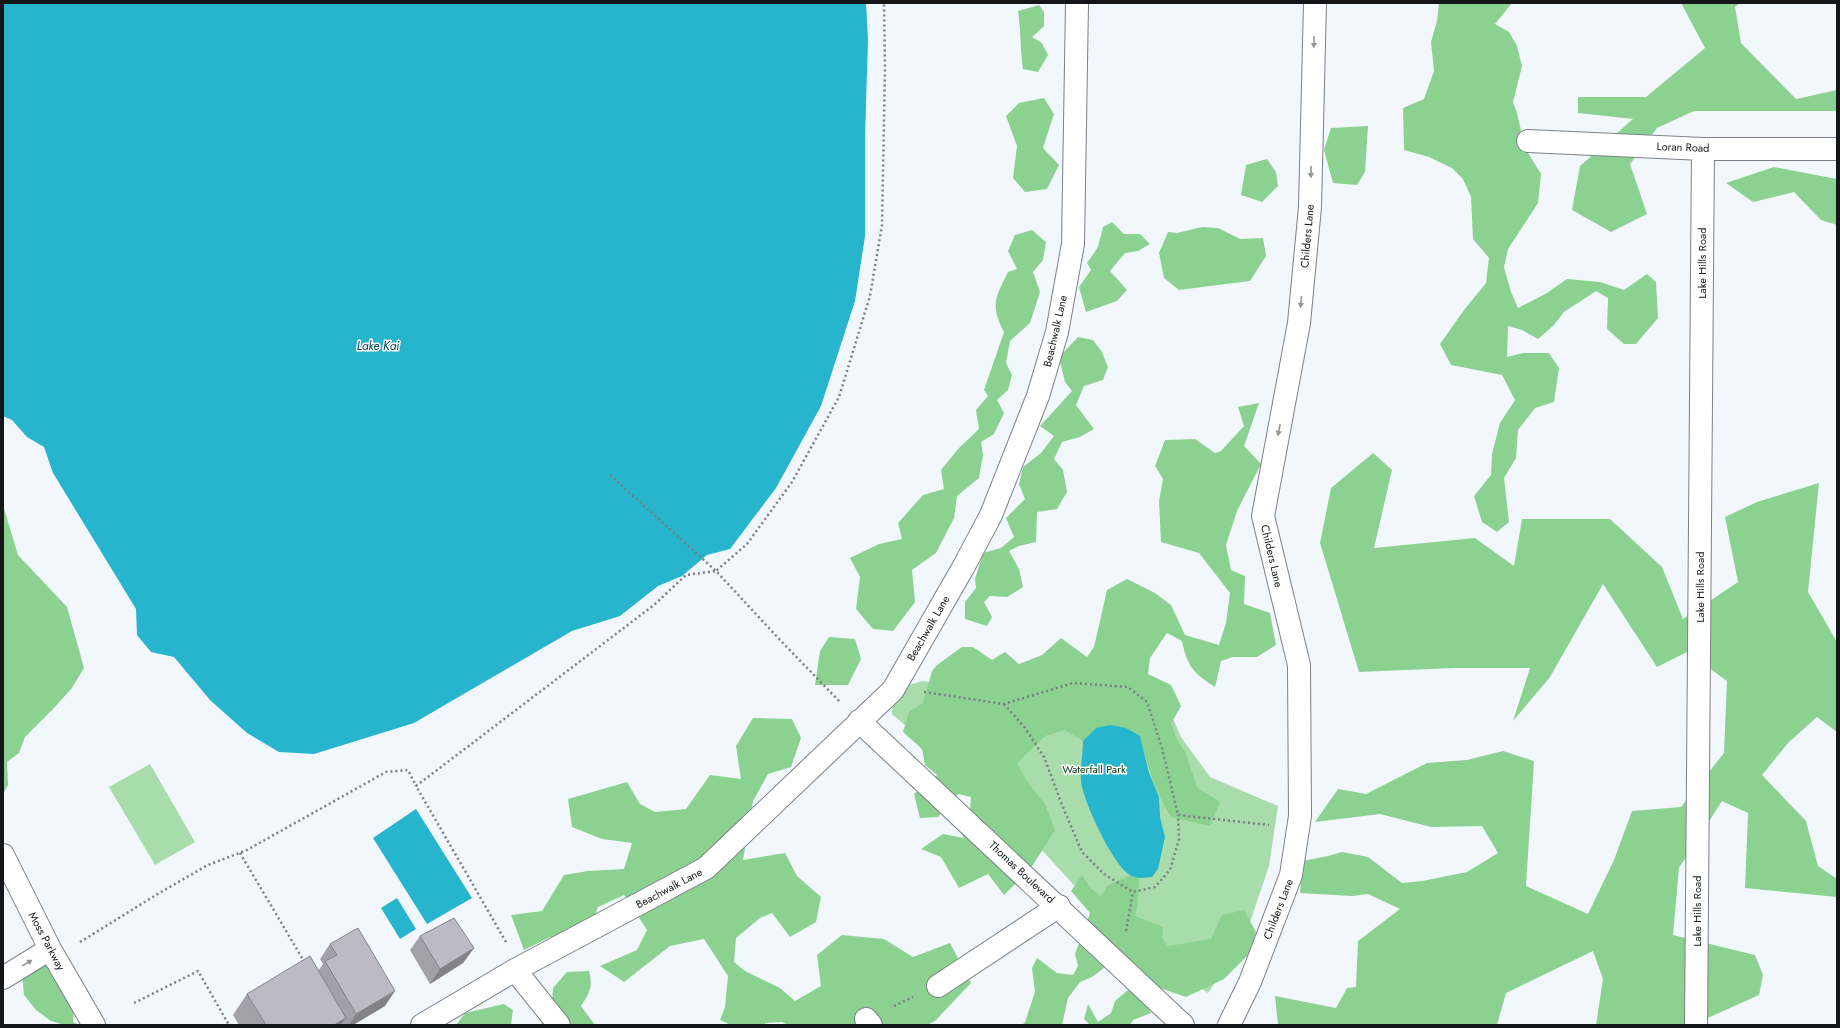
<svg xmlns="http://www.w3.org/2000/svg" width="1840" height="1028" viewBox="0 0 1840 1028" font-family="Jost,sans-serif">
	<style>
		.green { fill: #a9dcab }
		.forest { fill: #8bd290 }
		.water { fill: #27b4cd }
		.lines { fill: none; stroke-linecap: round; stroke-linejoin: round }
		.minor-casing { stroke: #7b8088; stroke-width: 24 }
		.path { stroke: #7b7e83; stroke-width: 2.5; stroke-dasharray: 2 3; stroke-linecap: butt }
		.minor { stroke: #fff; stroke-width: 22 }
		.wall { fill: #a2a0a9 }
		.shaded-wall { fill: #848289 }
		.building { fill: #bcbac4; stroke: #848289 }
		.oneway { fill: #959698 }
		.labels { text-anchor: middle; stroke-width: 3; stroke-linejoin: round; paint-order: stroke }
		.street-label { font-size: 11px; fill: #141619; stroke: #fff }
		.park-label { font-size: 11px; fill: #00350a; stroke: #fff }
		.water-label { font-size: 12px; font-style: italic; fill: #02404a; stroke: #fff }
	</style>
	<rect width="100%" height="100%" fill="#f2f7fe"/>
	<path class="green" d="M922,681L997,690L1162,693L1181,737L1210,777L1278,806L1269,866L1244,940L1208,993L1125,941L1018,824L892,714L893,690Z
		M150,764L195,842L155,865L109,787Z"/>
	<path class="forest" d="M1439,3H1512L1495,24L1509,32L1517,46L1522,66L1513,102L1517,113L1525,148L1541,174L1538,203L1508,249L1504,267L1511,292L1518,308L1547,293L1567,279L1600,282L1624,290L1647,274L1656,282L1658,318L1636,344H1624L1607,329L1608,298L1596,291L1564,312L1553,326L1538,339L1522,330L1508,326L1507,357L1523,353H1549L1559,368L1554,402L1535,408L1518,430L1516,458L1504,478L1509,522L1497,532L1482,522L1474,496L1491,475L1492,454L1500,423L1515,400L1502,375L1451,365L1440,344L1464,310L1486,283L1489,258L1473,239L1471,197L1463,179L1452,168L1429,157L1404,150L1403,108L1424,99L1434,71L1431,42L1437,21Z
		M1681,3H1740L1735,7L1741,43L1796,99L1837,90V111H1694L1657,128L1630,164L1647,214L1611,232L1572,210L1580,166L1633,119L1578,113V97H1646L1705,48Z
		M1039,5L1044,12V26L1032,37L1042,43L1048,55L1038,72L1023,69C1020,49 1021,31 1018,11Z
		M1044,98L1054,114L1043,148L1059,165L1047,189L1025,192L1013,178L1017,146L1006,116L1019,103Z
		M1368,126L1365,172L1357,185L1333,183L1324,150L1331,128Z
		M1267,159L1276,172L1278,186L1262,202L1241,195L1246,165Z
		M1774,167L1837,179V225L1821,220L1794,192L1753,202L1726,183Z
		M1112,222L1124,234H1140L1150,244L1138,251L1125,253L1110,271L1127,290L1117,301L1086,312L1079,287L1091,270L1087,263L1098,247L1103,227Z
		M1202,227L1218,228L1240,239L1263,238L1266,256L1250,281L1179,290L1164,278L1159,253L1168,232L1177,233Z
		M1032,230L1046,242L1043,260L1033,272L1040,292L1030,323L1010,341L1006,363L1012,375L1008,390L997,400L1004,413L994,434L981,442L983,455L979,478L957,496L954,518L936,553L912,570L915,602L893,631L873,629L856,609L860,577L850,558L879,544L902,539L898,523L923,495L944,489L941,470L958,449L979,429L976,410L988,396L984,390L1004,332C990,305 995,298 1008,272L1017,269L1008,251L1015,235Z
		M1078,337L1093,340L1102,352L1108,367L1103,380L1084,386L1076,405L1094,429L1080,437L1062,442L1054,459L1063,470L1067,492L1057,509L1037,512L1036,542L1019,546L1009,551L1019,569L1023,587L1007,597L990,596L984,602L992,617L987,626L965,619V602L976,588L975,579L983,553L1001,548L1014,537L1006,518L1025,499L1019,484L1023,467L1041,453L1054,436L1040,426L1072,391L1065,382L1059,357Z
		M1259,403L1244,446L1261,464L1237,511L1226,545L1231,570L1245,576L1244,604L1270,613L1276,645L1257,657H1233L1221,661L1215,687C1194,674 1187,666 1182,641L1167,633L1150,658L1148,674L1171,685L1181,706L1171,724L1177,740L1185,751L1197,787L1220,802L1210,826L1171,817C1154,789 1148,767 1140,736L1126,728H1096L1083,741L1065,730L1045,736L1017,763L1026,780L1045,804L1055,830L1031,868L1004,895L988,874L959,888L941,857L921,849L943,834L964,838L955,824L970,811L971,797L958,794L938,817L920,818L914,794L937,775L925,765L922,749L903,732L909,712L923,703L932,671L937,665L962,647H973L992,660L1005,652L1019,664L1042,655L1061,638L1087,657L1094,647L1107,590L1127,579L1155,593L1171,605L1185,635L1219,645L1226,623L1230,593L1199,553L1161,542L1159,501L1163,479L1155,466L1165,440L1195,439L1215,453L1221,451L1244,426L1238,407Z
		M1373,453L1392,470L1374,548L1475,538L1514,566L1522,519H1610L1662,567L1683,619L1738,582L1725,517L1757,502L1819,483L1808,592L1837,642V732L1817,717L1788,743L1762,775L1806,821L1818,866L1837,879V897L1745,888L1748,813L1722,801L1679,868L1673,935L1755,955L1763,975L1759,995L1692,1025H1596L1603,979L1593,951L1506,993L1497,1025H1278L1275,996L1336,1008L1347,988L1356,987L1358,941L1400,909L1368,894L1352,896L1300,893L1302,861L1328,856L1342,852L1368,857L1402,883L1422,881L1467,872L1498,853L1482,826L1431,827L1380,814L1315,822L1338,789L1366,794L1427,763L1467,760L1503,751L1534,761L1526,886L1588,914L1614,860L1632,811L1681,807L1724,753L1727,681L1687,652L1657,667L1603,584L1550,677L1513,721L1530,668H1454L1359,672L1320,543L1331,488Z
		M3,505L18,555L67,607L84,668L72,688L53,709L25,737L19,753L7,762L8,785L3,794Z
		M829,637L855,639L861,659L848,685H815L820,651Z
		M753,718L792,719L801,738L791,767L768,774L753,801L743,860L785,853L797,876L821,897L816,922L790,937L772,913L760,918L736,938L734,962L745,971L780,988L795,1001L821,986L817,955L842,935L884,939L913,957L950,943L971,983L935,1021L927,1025H788L782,1022L765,1023V1025H731L720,1020L725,1007L728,976L704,939L670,946L624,982L600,966L637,950L647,930L624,895L598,907L585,943L550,937L524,950L511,915L542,911L564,875L588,871L624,869L632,843L602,839L572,827L568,799L627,782L640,804L655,812L686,809L710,775L741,779L736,746Z
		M1082,875L1090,887L1101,897L1107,886L1130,875L1139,878L1137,909L1135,916L1163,927L1162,938L1168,946L1211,939L1222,915L1244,910L1256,932L1249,954L1224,979L1186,997L1157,987L1144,999L1151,1013L1133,1020L1130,1025H1090L1084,1019L1088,1004L1098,1022L1111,1013L1115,1001L1128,990L1138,971L1115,947L1104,968L1092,977L1080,982L1068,998L1062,1025H1022L1025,1022L1035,992L1032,968L1037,958L1057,973L1073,975L1078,966L1075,954L1090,913L1071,891Z
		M43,958L77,979L73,1022L79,1025H65L51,1021L36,1010L24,995L22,975Z
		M589,971C593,987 590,992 581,1006L595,1025H541L552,1003L553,988L567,972Z
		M504,1004L513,1010L511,1025H456L465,1013Z"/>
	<path class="water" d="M3,3H866L868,40L865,137V236L855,301L821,406L776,488L730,549L707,555L682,576L658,586L620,616L572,631L414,723L314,754L279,752L247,733L210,700L174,657L151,652L137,635L136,609L53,473L44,447L27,437L12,420L3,416Z
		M1110,725L1126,728L1140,736L1149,773L1159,797L1160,817L1165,837L1158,869L1152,877C1144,878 1137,879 1130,875C1113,865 1083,801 1081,781C1080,768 1083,754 1083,741L1096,728Z
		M416,809L472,898L427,924L373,838Z
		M397,898L416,929L400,939L381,908Z"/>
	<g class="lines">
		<defs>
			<path id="minor" d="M1528,141L1703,149H1837
				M859,721L1183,1025
				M3,855L50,949L94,1025
				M515,970L559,1025
				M3,978L50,949
				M938,986L1059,906
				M866,1019L871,1025
				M422,1025L515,970L706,868L893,690L964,566L991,515L1038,396L1057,332L1073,244L1077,3
				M1229,1025L1250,982L1291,875L1300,816L1299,665L1263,516L1299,323L1310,207L1315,3
				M1696,1025L1703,149"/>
		</defs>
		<use href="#minor" class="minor-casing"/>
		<path class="path" d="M610,475L716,571
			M924,692L1004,704L1073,683L1128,687L1147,702L1162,748L1178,815L1269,825
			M839,701L781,641L716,571L747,544L792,482L839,397L870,296L882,225L885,68L884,3
			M1004,704L1025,728L1044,757L1062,805L1082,852L1104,874L1133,892L1155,887L1170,870L1179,839L1178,815
			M240,853L305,963
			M1126,931L1133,892
			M80,942L156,895L208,865L247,850L386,772L408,770L416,786
			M506,942L416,786L654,605L686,575L716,571
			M134,1003L198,971L229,1025
			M894,1006L913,997"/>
		<use href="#minor" class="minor"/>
	</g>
	<path class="wall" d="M420,936L474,948L463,963L430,984L410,950Z
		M330,944L385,1006L353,1025H344L342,1023L341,1025H239L233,1015L247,994L318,971L323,964L320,959Z"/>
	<path class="shaded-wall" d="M474,948L463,963L430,984L440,969Z
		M395,991L385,1006L353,1025H349L356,1014Z
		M346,1018L341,1025H334Z"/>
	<path class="building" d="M454,918L474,948L440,969L420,936Z
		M358,928L395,991L356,1014L325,961L337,955L330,944Z
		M310,956L346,1018L334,1025H266L247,994Z"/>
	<defs><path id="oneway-solid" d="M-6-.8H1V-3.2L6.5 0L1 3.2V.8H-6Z"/></defs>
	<g class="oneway">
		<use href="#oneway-solid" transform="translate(1314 42) rotate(91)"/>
		<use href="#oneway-solid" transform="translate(1311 172) rotate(91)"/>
		<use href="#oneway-solid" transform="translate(1301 302) rotate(95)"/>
		<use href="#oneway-solid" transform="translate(1279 430) rotate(101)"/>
		<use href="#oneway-solid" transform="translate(27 963) rotate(-31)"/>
	</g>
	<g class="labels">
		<g class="street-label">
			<text transform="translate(1683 147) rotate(2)" y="4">Loran Road</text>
			<text transform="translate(1307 236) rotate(-85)" y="4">Childers Lane</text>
			<text transform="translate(1702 263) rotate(-90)" y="4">Lake Hills Road</text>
			<text transform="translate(1055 331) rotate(-77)" y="4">Beachwalk Lane</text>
			<text transform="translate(1272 556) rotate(77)" y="4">Childers Lane</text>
			<text transform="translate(1700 587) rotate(-90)" y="4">Lake Hills Road</text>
			<text transform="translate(928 628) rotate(-60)" y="4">Beachwalk Lane</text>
			<text transform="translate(1022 872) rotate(43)" y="4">Thomas Boulevard</text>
			<text transform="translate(669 888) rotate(-28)" y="4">Beachwalk Lane</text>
			<text transform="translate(1278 909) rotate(-69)" y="4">Childers Lane</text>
			<text transform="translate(1697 911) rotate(-90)" y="4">Lake Hills Road</text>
			<text transform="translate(47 941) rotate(62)" y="4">Moss Parkway</text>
		</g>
		<g class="park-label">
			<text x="1094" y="773">Waterfall Park</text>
		</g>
		<g class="water-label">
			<text x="378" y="350">Lake Kai</text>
		</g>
	</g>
	<rect width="1840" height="1028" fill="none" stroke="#141619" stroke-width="8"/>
</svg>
